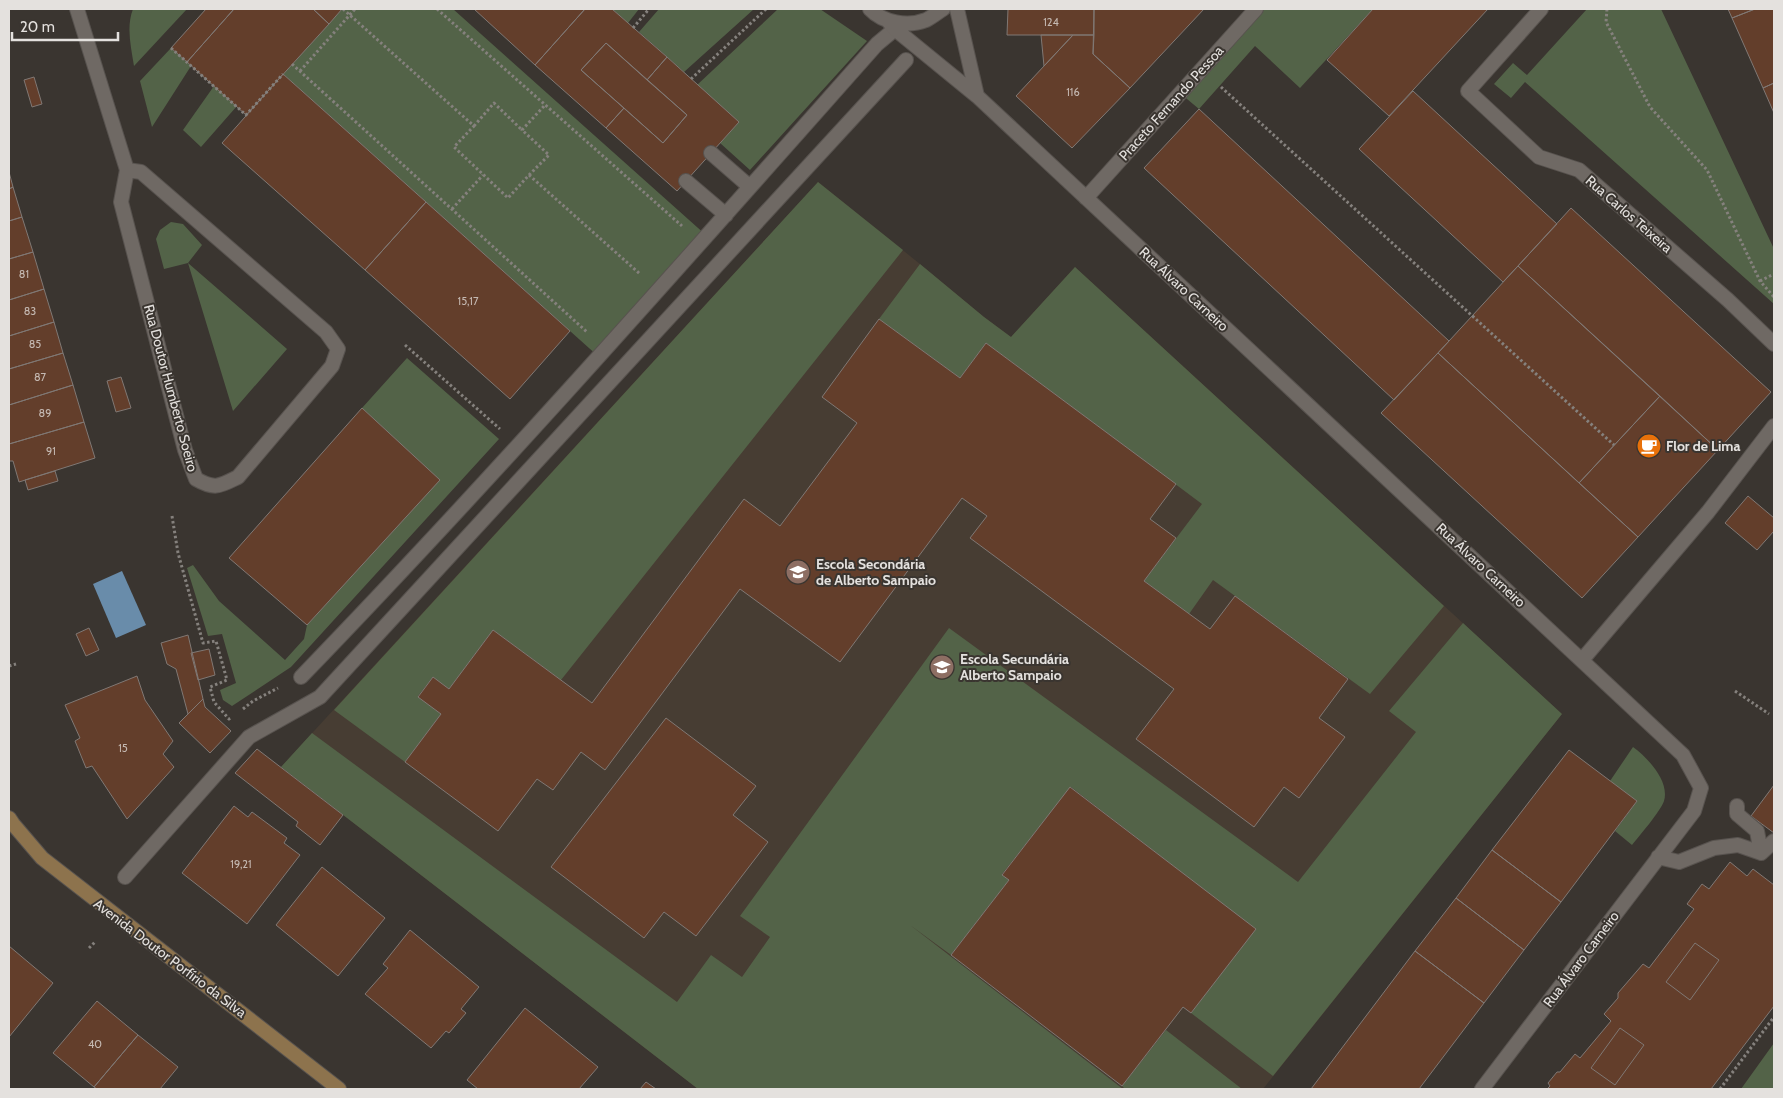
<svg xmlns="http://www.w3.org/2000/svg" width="1783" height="1098" viewBox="0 0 1783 1098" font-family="Cabin,sans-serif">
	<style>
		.built { fill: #473d33 }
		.green { fill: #536348 }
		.water { fill: #698caa }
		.building { fill: #633e2b; stroke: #807874 }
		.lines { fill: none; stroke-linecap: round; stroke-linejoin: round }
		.service-casing { stroke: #58534f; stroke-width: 16 }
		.minor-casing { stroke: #58534f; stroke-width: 16 }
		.secondary-casing { stroke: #58534f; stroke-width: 16 }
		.path { stroke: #85817d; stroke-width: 3; stroke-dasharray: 2.5 2.5; stroke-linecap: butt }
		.service { stroke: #6f6964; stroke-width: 14 }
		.minor { stroke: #6f6964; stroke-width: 14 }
		.secondary { stroke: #8d734d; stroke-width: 14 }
		.labels { text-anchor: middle; stroke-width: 4; stroke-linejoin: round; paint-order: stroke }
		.number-label { font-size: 11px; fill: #c4b8b1 }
		.street-label { font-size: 14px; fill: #e4e1de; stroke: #3a3530 }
		.poi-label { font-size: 14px; font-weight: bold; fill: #e4e1de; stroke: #3a3530; text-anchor: start }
	</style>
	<rect width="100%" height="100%" fill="#3a3530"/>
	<path class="built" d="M818,182L920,264L984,317L1011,337L1075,267L1562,714L1263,1089H698L281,767Z"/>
	<path class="green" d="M133,9H187L134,66C131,47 126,27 133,9Z
		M342,9H453L707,236L599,357L283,74Z
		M612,9H639L628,23Z
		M659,9H754L684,72L639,32Z
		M778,9H820L867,41L750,170L720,143L739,122L697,85Z
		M1248,9H1373L1300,88L1255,46L1199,109L1175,89Z
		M1587,9H1661L1774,249V304L1525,82L1511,98L1494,84L1513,63L1527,75Z
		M171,48L191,66L152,127L140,81Z
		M214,86L237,106L201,147L183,130Z
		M818,182L903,250L561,680L493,630L449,689L433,677L418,696L441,714L405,762L334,710Z
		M171,222L183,224L202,245L188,263L287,349L233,411L188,263L164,269L156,239L160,230Z
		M920,264L984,317L1011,337L1075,267L1444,606L1370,694L1213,580L1189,614L1144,581L1202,504L986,343L960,378L879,319Z
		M407,358L499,439L291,667L232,706L223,700L220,690L236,683L222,634L208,636L187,568L193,565L219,601L285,660L304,639L307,625L439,480L362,408Z
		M1463,623L1562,714L1273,1076L1191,1013L1255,929L1071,787L1002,874L1009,880L951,955L910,925L1123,1089H698L281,767L312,733L677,1002L711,955L742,977L770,937L740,916L949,628L1298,882L1416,732L1389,711Z
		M1633,747C1647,757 1670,781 1664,801C1660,812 1640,835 1632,845L1615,831L1637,801L1610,781Z
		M1166,1030L1242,1089H1125L1122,1086Z
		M1774,1043V1089H1741Z"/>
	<path class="water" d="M122,571L146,625L116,638L93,584Z"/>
	<path class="building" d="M206,9H234L187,62L171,48Z
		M234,9H313L329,24L246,115L187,62Z
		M313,9H342L329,24Z
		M474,9H585L535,65Z
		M585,9H612L667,57L647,80L606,43L581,70L624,108L606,128L535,65Z
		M1008,9H1094V35H1007Z
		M1094,9H1204L1130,88L1093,54Z
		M1373,9H1488L1389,116L1327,60Z
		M1728,9H1755L1732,18Z
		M1755,9H1774V83L1763,88L1732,18Z
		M1041,35H1073L1044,66Z
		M1073,35H1094L1093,54L1130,88L1072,148L1016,96Z
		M606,43L687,115L663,143L581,70Z
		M667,57L739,122L677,191L606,128L624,108L663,143L687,115L647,80Z
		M283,74L426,202L365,270L222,143Z
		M34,77L42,104L32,107L24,80Z
		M1774,83V113L1763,88Z
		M1413,91L1557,224L1503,282L1359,149Z
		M1199,109L1449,341L1394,400L1144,168Z
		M9,172L13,187L9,189Z
		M13,187L22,217L9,221V189Z
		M426,202L570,331L510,399L365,270Z
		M1571,208L1771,392L1718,450L1518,266Z
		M22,217L33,252L9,259V221Z
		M33,252L44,289L9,300V259Z
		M1518,266L1660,396L1579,483L1438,353Z
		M44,289L54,322L9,336V300Z
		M879,319L960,378L986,343L1176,484L1150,519L1176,538L1144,581L1210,629L1235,596L1348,679L1319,718L1345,737L1299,798L1284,787L1254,827L1136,739L1174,689L970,538L987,516L962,498L840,662L740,589L605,770L581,752L553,790L537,779L498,831L405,762L441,714L418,697L433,677L449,689L493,630L592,703L744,499L780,526L857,423L822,397Z
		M54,322L63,353L9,369V336Z
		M63,353L73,385L9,405V369Z
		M1438,353L1638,537L1582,598L1381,413Z
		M121,377L131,408L116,412L107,381Z
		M73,385L84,422L9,444V405Z
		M1660,396L1718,450L1638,537L1579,483Z
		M362,408L440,480L307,625L229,558Z
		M84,422L95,458L19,482L13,461H9V444Z
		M55,471L58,481L28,490L25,480Z
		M1748,496L1774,518V531L1757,550L1725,523Z
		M89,628L99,650L86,656L76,634Z
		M188,635L203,699L188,714L176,669L167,664L161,643Z
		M209,649L215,675L198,680L191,653Z
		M137,676L145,700L173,741L163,754L174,767L127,819L92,766L86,768L75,741L80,738L65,705Z
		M203,699L205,707L231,731L210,753L179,723Z
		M666,718L756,786L733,815L768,842L696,936L664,912L644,938L551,867Z
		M257,749L343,815L320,845L296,826L298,822L235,773Z
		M1569,750L1637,801L1561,902L1492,850Z
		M1774,785V833L1751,816Z
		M1070,787L1256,929L1191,1013L1183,1007L1122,1086L951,955L1009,880L1002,875Z
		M234,806L248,817L252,812L287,838L284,843L300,855L247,924L182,873Z
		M1492,850L1561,902L1524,950L1456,898Z
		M1730,862L1747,876L1753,869L1774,885V1006L1711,1089H1547L1550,1086L1548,1083L1557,1072H1560L1575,1054L1580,1058L1611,1021L1604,1014L1618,998V993L1643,964L1649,968L1694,909L1687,904L1702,884L1709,889Z
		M322,867L385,918L338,976L276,925Z
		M1456,898L1524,950L1484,1003L1415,951Z
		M410,930L479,987L461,1009L466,1013L449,1033L446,1031L431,1048L365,994L388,968L383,964Z
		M1695,943L1719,960L1690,1000L1666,982Z
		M9,946L53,983L9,1037Z
		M1415,951L1484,1003L1419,1089H1311Z
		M97,1001L138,1035L94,1087L53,1053Z
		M525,1008L598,1067L579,1089H478L467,1080Z
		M1620,1028L1644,1045L1615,1085L1591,1068Z
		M138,1035L178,1067L160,1089H97L94,1087Z
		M646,1082L656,1089H640Z"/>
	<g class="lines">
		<defs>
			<path id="service" d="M711,153L750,187
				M686,181L726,215
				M301,677C499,472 688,257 877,44L895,29
				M125,877L249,737L320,697L906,60"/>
			<path id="minor" d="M77,9L127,170L121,202L185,450L196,479C215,490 220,486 238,477L332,366L338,349L326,332L141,172L127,170
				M870,9C883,23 908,27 926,20C932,17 938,12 943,9
				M957,9L977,96
				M1541,9L1468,91L1539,157L1579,170L1728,300L1774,344
				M888,21L895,29L977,96L1683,755L1701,788L1694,811L1482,1089
				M1086,198L1256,9
				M1582,660L1708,512L1774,426
				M1737,806V814L1757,831L1761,853
				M1658,857L1679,862L1714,848L1738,845L1761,853L1774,841"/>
			<path id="secondary" d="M9,818L13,824L42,858L339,1089"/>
		</defs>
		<use href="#service" class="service-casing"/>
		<use href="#minor" class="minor-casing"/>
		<use href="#secondary" class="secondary-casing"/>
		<path class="path" d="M343,9L474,126L454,147L508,198L529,175L640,274
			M437,9L682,226
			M1607,9L1606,22L1650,107L1707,170L1760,281L1774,297
			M633,28L649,9
			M171,48L246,115L283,74
			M292,64L587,332
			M300,71L355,9
			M691,79L766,9
			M1221,87L1614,445
			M474,126L494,103L522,130
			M529,175L549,155L522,130L545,105
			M452,209L483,175
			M1760,281L1774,274
			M405,345L500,429
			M172,516L178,553L203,643L216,641L227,680L210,687L214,702L229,719L232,717
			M9,666L16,664
			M1735,691L1769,714
			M243,709L253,701L278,688
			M89,948L96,941
			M1720,1089L1774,1017"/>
		<use href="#service" class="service"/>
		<use href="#minor" class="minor"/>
		<use href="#secondary" class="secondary"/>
	</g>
	<defs>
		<symbol id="cafe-disc" viewBox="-11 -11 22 22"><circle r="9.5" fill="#e8710a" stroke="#3a3530"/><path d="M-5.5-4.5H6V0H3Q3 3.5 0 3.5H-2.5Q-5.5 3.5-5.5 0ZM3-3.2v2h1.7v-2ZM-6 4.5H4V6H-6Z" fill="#fff"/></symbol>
		<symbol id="school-disc" viewBox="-11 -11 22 22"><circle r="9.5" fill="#8d6e63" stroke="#3a3530"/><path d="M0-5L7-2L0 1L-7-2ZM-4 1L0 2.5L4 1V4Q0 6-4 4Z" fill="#fff"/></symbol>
	</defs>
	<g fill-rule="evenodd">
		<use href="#cafe-disc" x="1635" y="432" width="28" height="28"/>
		<use href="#school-disc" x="784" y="558" width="28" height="28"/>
		<use href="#school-disc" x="928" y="653" width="28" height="28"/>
	</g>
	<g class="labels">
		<g class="number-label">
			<text x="1051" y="26">124</text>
			<text x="1073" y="96">116</text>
			<text x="24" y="278">81</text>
			<text x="468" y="305">15,17</text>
			<text x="30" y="315">83</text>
			<text x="35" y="348">85</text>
			<text x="40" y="381">87</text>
			<text x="45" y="417">89</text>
			<text x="51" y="455">91</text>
			<text x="123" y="752">15</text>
			<text x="241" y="868">19,21</text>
			<text x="95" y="1048">40</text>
		</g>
		<g class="street-label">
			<text transform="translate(1171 103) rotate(-48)" y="5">Praceto Fernando Pessoa</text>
			<text transform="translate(1629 214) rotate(41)" y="5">Rua Carlos Teixeira</text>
			<text transform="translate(1184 289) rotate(43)" y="5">Rua Álvaro Carneiro</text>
			<text transform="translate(171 388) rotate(75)" y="5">Rua Doutor Humberto Soeiro</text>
			<text transform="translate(1481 565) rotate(43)" y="5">Rua Álvaro Carneiro</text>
			<text transform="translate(170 958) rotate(37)" y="5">Avenida Doutor Porfírio da Silva</text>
			<text transform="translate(1581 959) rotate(-53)" y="5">Rua Álvaro Carneiro</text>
		</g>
		<g class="poi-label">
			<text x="1666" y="451">Flor de Lima</text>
			<text x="816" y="569">Escola Secondária<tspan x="816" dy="16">de Alberto Sampaio</tspan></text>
			<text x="960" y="664">Escola Secundária<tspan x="960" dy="16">Alberto Sampaio</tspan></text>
		</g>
	</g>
	<rect width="1783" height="1098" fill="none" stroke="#e4e1de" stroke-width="20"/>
	<path d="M12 32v8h106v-8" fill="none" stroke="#e4e1de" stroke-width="2.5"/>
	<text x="20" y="32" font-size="15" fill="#e4e1de" stroke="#3a3530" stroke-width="4" paint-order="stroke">20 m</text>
</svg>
